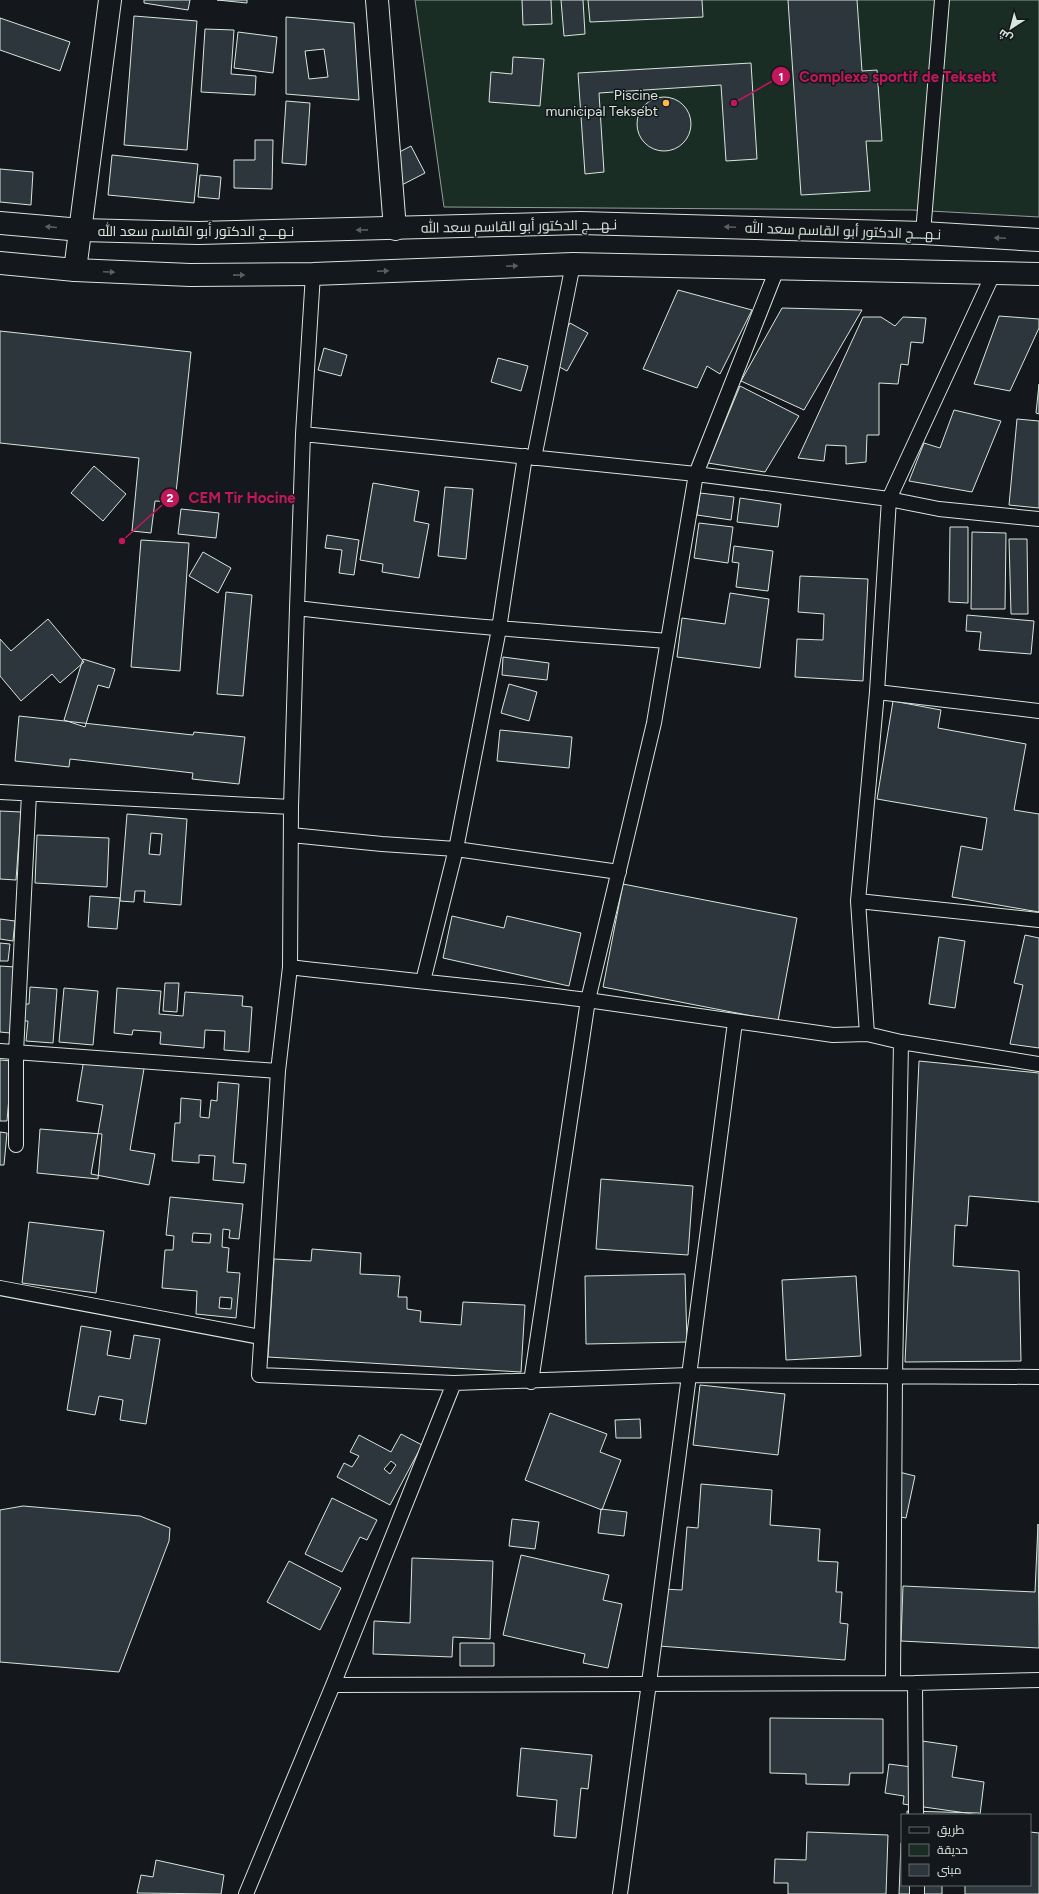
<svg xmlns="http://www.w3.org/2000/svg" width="1039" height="1894" viewBox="0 0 1039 1894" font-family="Figtree,Cairo,sans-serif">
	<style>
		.green { fill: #1a2d24; stroke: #939e99 }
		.building { fill: #2c363c; stroke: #d8e6dc; fill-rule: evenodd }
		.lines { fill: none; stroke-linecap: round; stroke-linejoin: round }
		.lane-casing { stroke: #d8e6dc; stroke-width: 16 }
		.street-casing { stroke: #d8e6dc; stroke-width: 24 }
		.primary-casing { stroke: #d8e6dc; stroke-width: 24 }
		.lane { stroke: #14181c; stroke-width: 14 }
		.street { stroke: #14181c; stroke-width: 22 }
		.primary { stroke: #14181c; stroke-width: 22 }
		.oneway { fill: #59605f }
		.poi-dot { fill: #ffb74d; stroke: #14181c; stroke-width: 1.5 }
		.labels { text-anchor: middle; stroke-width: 3; stroke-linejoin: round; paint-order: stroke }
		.poi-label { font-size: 14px; fill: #d8e6dc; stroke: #14181c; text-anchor: end }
		.street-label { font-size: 14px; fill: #d8e6dc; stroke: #14181c }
		.leader { fill: none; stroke: #c2185b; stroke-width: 1.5 }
		.callout-dot { fill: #c2185b; stroke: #14181c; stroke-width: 1.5 }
		.mark-label { font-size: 12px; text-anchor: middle; font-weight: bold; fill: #fff }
		.callout-label { font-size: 15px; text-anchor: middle; font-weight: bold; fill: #c2185b; stroke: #14181c; stroke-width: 3; stroke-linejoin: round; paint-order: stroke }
	</style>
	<rect width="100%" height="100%" fill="#14181c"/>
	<path class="green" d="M415,0H1039V217L912,210L444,207Z"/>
	<path class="building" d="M144,0H190L188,10L144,3Z
		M217,0H247V3Z
		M522,0H551L552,24L523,25Z
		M561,0H583L585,34L564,36Z
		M588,0H702L703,17L590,22Z
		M788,0H857L862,71L877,70L882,141H866L870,191L801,195Z
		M134,16L197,21L187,150L124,145Z
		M286,17L354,23L359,100L286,94ZM324,49L328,77L309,79L305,51Z
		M0,18L70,42L60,71L0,50Z
		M205,29L234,30L231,74L256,76L255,95L201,92Z
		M238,32L277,37L273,73L234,68Z
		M513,57L544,59L540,106L489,102L491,72L512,74Z
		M751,63L757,159L726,161L721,85L599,93L604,172L585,174L578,73Z
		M637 124a27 27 0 1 1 54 0a27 27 0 1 1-54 0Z
		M286,101L310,103L306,165L282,163Z
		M255,140H273L272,189L234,188V160H255Z
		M411,146L425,173L394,189L380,162Z
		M112,155L198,164L194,203L108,195Z
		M0,169L33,172L31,205L0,202Z
		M200,175L221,177L219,199L198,197Z
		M678,290L752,310L720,374L707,366L697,388L643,369Z
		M782,308L862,310L804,410L741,381Z
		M999,316L1039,319V328L1010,391L974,384Z
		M863,317H881L895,326L903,317L926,318L923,343L911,342L908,365L901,364L898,384L879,383V435H867L866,462L846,464V446L826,445L824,461L798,458Z
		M570,323L588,333L567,371L548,361Z
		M0,331L191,352L175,502L155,501L151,533L132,531L139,458L0,443Z
		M324,348L347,355L341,376L318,370Z
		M498,358L528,366L521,391L491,382Z
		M1039,384V414L1036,413Z
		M740,386L799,416L765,472L708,463Z
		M954,410L1001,421L972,492L909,481L924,443L940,448Z
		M1017,419L1039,421V508L1009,505Z
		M94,466L126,494L103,521L71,493Z
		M373,483L419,491L414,521L429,524L419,578L382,572L383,564L360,560Z
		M445,487L473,489L466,559L438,556Z
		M700,493L734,497L731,520L697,515Z
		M740,498L781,504L778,527L737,522Z
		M181,509L219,513L216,538L178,534Z
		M699,523L733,527L728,563L694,558Z
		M950,527H968V603L949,602Z
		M972,532L1006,533L1005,609H971Z
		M327,535L359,540L354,575L339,573L342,550L325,548Z
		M1009,539H1027L1028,614H1011Z
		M141,540L189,543L180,671L131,667Z
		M734,546L773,551L768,591L736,587L739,563L732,562Z
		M203,552L231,568L218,593L189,576Z
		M800,576L868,579L863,681L795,677L797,639L823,640L824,614L798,612Z
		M226,592L252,595L243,696L217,694Z
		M730,593L769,599L760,668L677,657L682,618L725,624Z
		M967,615L1034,621L1031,654L979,650L981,632L966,631Z
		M48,619L84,662L60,683L52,674L21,701L0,676V639L11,651Z
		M503,657L549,663L547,680L502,675Z
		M83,659L115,669L109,688L98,685L85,727L64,720Z
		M509,684L537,692L529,721L501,713Z
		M893,701L941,710L938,728L1026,744L1014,810L1039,814V912L952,897L961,846L982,850L987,818L877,799Z
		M19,716L193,735L194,732L245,737L239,784L192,779L193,773L70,759L69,767L15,761Z
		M500,730L572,737L569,768L497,761Z
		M0,811L21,812L16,880L0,879Z
		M127,814L187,819L181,905L144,902L145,891H135L134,902L120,901ZM151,833L162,834L160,855L149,854Z
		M37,835L109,838L107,887L35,883Z
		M623,884L797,918L778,1021L603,987Z
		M90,896L120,898L117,929L88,927Z
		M452,916L504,928L507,916L581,933L569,986L443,958Z
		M0,919L15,921L13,941L0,939Z
		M1025,935L1039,938V1048L1010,1044L1023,985L1014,983Z
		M939,937L965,941L955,1008L929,1004Z
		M0,943L10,944L8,961H0Z
		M0,966L15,967L10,1033L0,1032Z
		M165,983H179L177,1012L163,1011Z
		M30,987L57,989L53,1043L26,1041L28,1021H21L22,1004H29Z
		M64,988L98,991L93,1045L59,1042Z
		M117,988L161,991L159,1014L183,1016L185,992L243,996L242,1006L252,1007L249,1052L224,1050L225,1031L205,1030L204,1048L160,1044L161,1032L133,1030L132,1035L114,1033Z
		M85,1053L145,1063L130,1150L155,1154L149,1185L91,1174L103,1105L77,1101Z
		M0,1060L12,1061L7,1121H0Z
		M919,1061L1039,1073V1202L969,1196L967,1226L955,1225L953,1266L1019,1271L1021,1361L905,1362Z
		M218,1082L239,1084L233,1163L246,1164L244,1183L213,1180L215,1156L199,1155V1163L172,1161L175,1123H180L181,1098L201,1100L200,1117L209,1118L211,1100L217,1101Z
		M40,1129L102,1134L98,1179L37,1173Z
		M0,1132L7,1133L4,1165H0Z
		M601,1179L693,1186L688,1255L596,1249Z
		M170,1197L243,1204L239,1239L229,1238L230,1230L223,1229L222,1247L229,1248L227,1272L240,1273L236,1318L196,1314L197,1291L162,1288L165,1250H173L174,1236L166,1235ZM193,1233L211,1234L210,1243L192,1242ZM220,1297L232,1298L231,1309L219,1308Z
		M29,1222L104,1231L96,1293L22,1283Z
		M312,1249L361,1253L360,1274L400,1276L398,1297H407V1309L421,1311L420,1322L461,1325L463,1302L525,1305L521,1372L268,1357L274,1259L311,1261Z
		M685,1274L687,1342L586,1344L585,1276Z
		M856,1276L861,1356L786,1360L782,1280Z
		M81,1326L111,1331L107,1355L130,1359L134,1335L160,1339L146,1424L120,1420L123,1400L99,1396L95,1415L67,1410Z
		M700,1385L785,1394L778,1455L693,1445Z
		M550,1413L607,1434L600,1452L621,1460L602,1510L525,1480Z
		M640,1419L641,1438H616L615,1420Z
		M401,1434L422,1445L390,1505L337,1477L344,1463L352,1467L359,1456L350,1452L359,1435L391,1452ZM391,1461L396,1465L390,1474L384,1469Z
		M899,1472L915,1476L906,1518L890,1515Z
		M701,1484L772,1490L770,1525L820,1529L818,1561L838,1562L836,1592H842L840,1623L848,1624L845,1660L659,1646L663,1589L682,1590L687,1527L698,1528Z
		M332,1498L377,1520L367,1540L360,1537L342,1572L305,1554Z
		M23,1506L140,1516L170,1528L169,1541L119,1672L0,1662V1510Z
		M601,1509L627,1512L624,1536L598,1533Z
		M512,1519L539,1522L535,1549L509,1546Z
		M1038,1524L1039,1648L901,1641L903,1586L1035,1592Z
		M521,1555L609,1575L603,1600L622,1604L608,1668L583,1663L585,1654L503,1635Z
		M412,1558L493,1561L490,1639L453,1637L452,1657L373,1654L374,1621L410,1623Z
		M289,1561L341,1588L320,1630L267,1602Z
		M460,1643H494V1666H460Z
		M770,1718L883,1719V1773H850L849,1785L806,1784V1774L770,1773Z
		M922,1741L957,1746L952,1777L984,1782L980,1815L903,1804L904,1796L885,1793L889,1764L919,1768Z
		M521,1748L592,1755L588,1789L581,1788L576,1838L554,1836L557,1800L517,1796Z
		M907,1811L979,1813V1815H907Z
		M807,1832L888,1835L886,1894H788V1883H774L775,1859L806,1860Z
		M1030,1832L1039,1833V1894H965V1885H1030Z
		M901,1843L902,1885H942V1894H899Z
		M156,1860L224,1875L221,1894L137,1893L141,1875L153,1877Z"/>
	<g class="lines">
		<defs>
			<path id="lane" d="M923,233L942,0
				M313,274L303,434L297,608L291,807L290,967L278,1071L259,1375L454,1383L689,1375L1039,1377
				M303,434L696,474L889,499L939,509L1039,519
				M534,458L573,264
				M297,608C420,623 544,632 668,641
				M877,692L1039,711
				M0,792L291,807
				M291,835L382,844L456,849L619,872
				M858,901L1039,920
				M290,967C389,979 488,987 587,1000C669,1011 751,1024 833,1035L867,1034L901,1042L1039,1064
				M423,981L456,849L499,629L525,456
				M867,1034L858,901L877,692L889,499L994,272
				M0,1051L278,1071
				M16,1145V1053L29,794
				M0,1288L260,1337
				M531,1382L588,1000L654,723L696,474L777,269
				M893,1683L895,1376L901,1042
				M915,1683L916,1815
				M333,1685L915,1683L1039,1680
				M917,1885V1894
				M246,1894L333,1685L454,1383
				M620,1894L649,1683L735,1022"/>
			<path id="street" d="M377,0L395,229
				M75,270L110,0"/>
			<path id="primary" d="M0,223L81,230L198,233L581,223L923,233L1039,240
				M0,263L75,270L190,275L313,274L573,264L1039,274"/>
		</defs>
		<use href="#lane" class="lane-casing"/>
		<use href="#street" class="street-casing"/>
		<use href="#primary" class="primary-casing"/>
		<use href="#lane" class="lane"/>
		<use href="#street" class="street"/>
		<use href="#primary" class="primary"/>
	</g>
	<defs><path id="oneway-solid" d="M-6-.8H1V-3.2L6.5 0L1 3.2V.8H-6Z"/></defs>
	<g class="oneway">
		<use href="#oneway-solid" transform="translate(51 227) rotate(-175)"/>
		<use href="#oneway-solid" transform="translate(730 227) rotate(-178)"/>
		<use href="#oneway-solid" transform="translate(362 230) rotate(179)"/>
		<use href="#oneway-solid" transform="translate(1000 238) rotate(-177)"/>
		<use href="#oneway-solid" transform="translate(512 266) rotate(-2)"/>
		<use href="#oneway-solid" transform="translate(383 271) rotate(-2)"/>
		<use href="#oneway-solid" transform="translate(109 272) rotate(2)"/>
		<use href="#oneway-solid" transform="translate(239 275) rotate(-1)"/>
	</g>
	<circle class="poi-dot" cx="666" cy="103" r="4"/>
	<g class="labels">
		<g class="poi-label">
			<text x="658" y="100">Piscine<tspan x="658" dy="16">municipal Teksebt</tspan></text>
		</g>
		<g class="street-label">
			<text transform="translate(519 226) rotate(-1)" y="5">نـهـــج الدكتور أبو القاسم سعد الله</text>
			<text x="196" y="236">نـهـــج الدكتور أبو القاسم سعد الله</text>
			<text transform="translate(843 231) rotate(2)" y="5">نـهـــج الدكتور أبو القاسم سعد الله</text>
		</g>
	</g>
	<path class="leader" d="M734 103L781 76M122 541L170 498"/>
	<g class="callout-dot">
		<circle cx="734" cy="103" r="4"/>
		<circle cx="122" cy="541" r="4"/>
		<circle cx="781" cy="76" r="10"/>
		<circle cx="170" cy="498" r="10"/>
	</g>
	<g class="mark-label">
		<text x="781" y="81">1</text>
		<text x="170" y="502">2</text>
	</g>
	<g class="callout-label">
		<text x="898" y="82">Complexe sportif de Teksebt</text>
		<text x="242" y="503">CEM Tir Hocine</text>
	</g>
	<rect x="901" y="1814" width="130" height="72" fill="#14181c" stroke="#626a69"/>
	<rect x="909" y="1827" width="20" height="6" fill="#14181c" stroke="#626a69"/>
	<text x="937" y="1834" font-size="12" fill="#d8e6dc">طريق</text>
	<rect x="909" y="1844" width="20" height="12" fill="#1a2d24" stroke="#626a69"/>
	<text x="937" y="1854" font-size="12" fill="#d8e6dc">حديقة</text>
	<rect x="909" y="1864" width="20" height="12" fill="#2c363c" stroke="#626a69"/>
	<text x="937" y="1874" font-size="12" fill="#d8e6dc">مبنى</text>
	<g transform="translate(1011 28) rotate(216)" stroke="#14181c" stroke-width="3" paint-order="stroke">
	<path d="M0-3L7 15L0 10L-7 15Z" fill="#d8e6dc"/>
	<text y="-6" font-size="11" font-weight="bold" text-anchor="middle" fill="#d8e6dc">ش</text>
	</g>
</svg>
